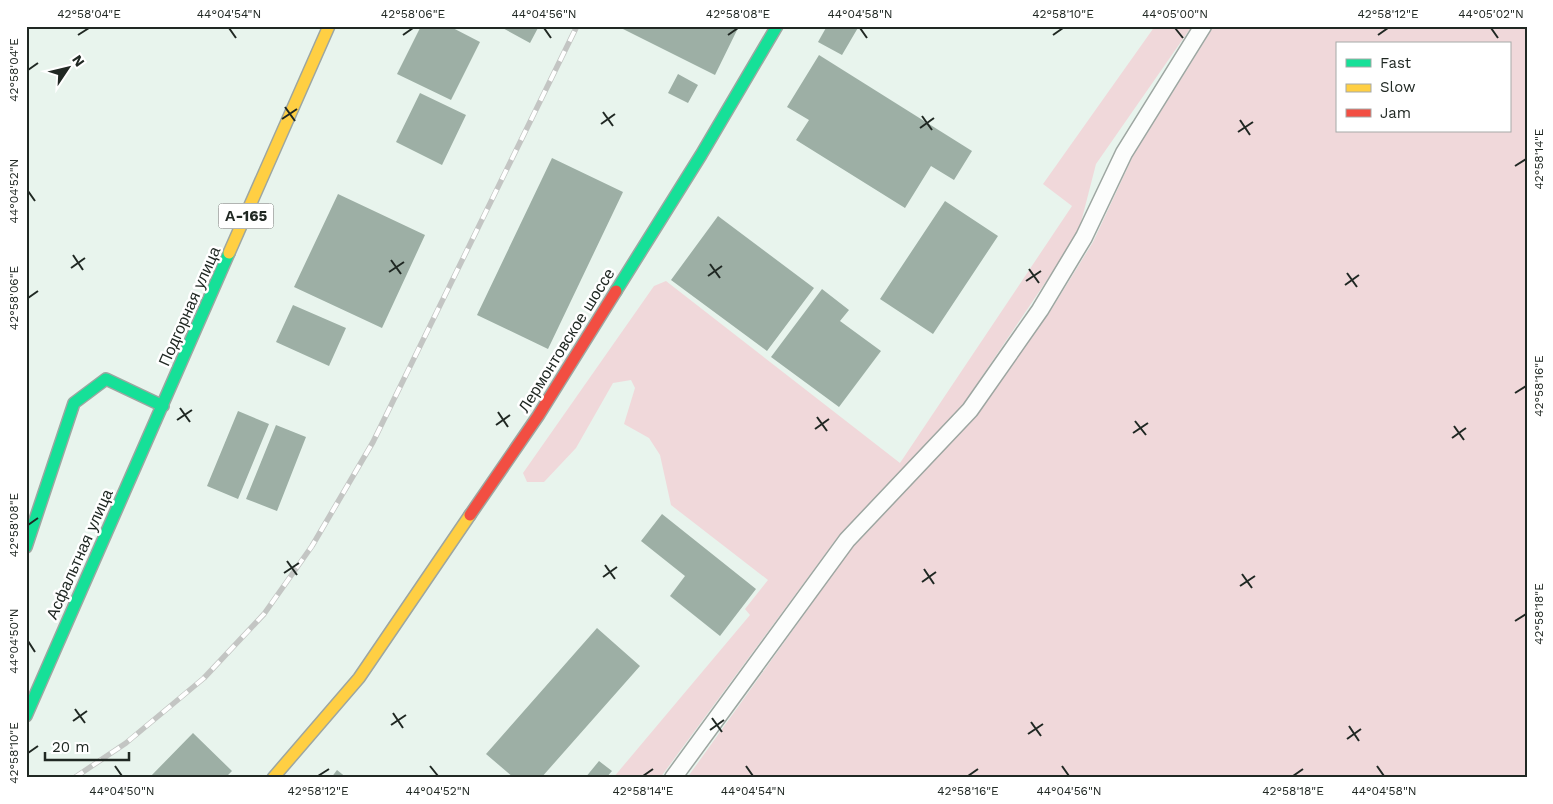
<svg xmlns="http://www.w3.org/2000/svg" width="1553" height="804" viewBox="0 0 1553 804" font-family="'Work Sans',sans-serif">
	<style>
		.green { fill: #f0d8da; fill-rule: evenodd }
		.building { fill: #9dafa5 }
		.lines { fill: none; stroke-linecap: round; stroke-linejoin: round }
		.lane-casing { stroke: #9da6a1; stroke-width: 19 }
		.fast-casing { stroke: #9da6a1; stroke-width: 14 }
		.slow-casing { stroke: #9da6a1; stroke-width: 14 }
		.jam-casing { stroke: #9da6a1; stroke-width: 14 }
		.lane { stroke: #fcfdfc; stroke-width: 16 }
		.fast { stroke: #16e098; stroke-width: 11 }
		.slow { stroke: #ffcf43; stroke-width: 11 }
		.jam { stroke: #f24e42; stroke-width: 11 }
		.rail-casing { stroke: #c3c5c3; stroke-width: 5.5 }
		.rail { stroke: #fff; stroke-width: 4; stroke-dasharray: 11; stroke-linecap: butt }
		.ticks { fill: none; stroke: #202823; stroke-width: 2 }
		.labels { text-anchor: middle; stroke-width: 5; stroke-linejoin: round; paint-order: stroke }
		.shield { fill: #fff; stroke: #636865; stroke-width: 1 }
		.shield-label { font-size: 15px; font-weight: bold; fill: #202823 }
		.street-label { font-size: 16px; fill: #202823; stroke: #fff }
		.neatline { fill: none; stroke: #202823; stroke-width: 2 }
		.ticks-label { font-size: 12px; text-anchor: middle; fill: #202823 }
	</style>
	<rect width="100%" height="100%" fill="#e8f4ed"/>
	<path class="green" d="M1155,26H1192L1096,164L1078,234L962,406L837,538L660,778H613L750,615L745,609L768,580L671,505L660,455L649,438L624,424L635,388L631,380L613,383L576,448L544,482H527L523,473L654,286L666,281L900,463L1072,206L1043,184Z
		M1214,26H1527V778H687L853,546L978,414L1051,310L1093,242L1133,156ZM1337,44H1509V131H1337Z"/>
	<path class="building" d="M421,26H449L480,42L451,100L397,74Z
		M499,26H539L530,43Z
		M622,26H739L715,75L621,28Z
		M827,26H859L842,55L818,42Z
		M819,55L972,151L954,180L931,166L905,208L796,140L809,120L787,107Z
		M678,74L698,85L688,103L668,93Z
		M420,93L466,115L442,165L396,142Z
		M552,158L623,192L548,349L477,315Z
		M338,194L425,235L382,328L294,287Z
		M945,201L998,236L933,334L880,299Z
		M718,216L814,288L767,351L671,280Z
		M822,289L849,310L840,321L881,351L839,407L771,357Z
		M293,305L346,328L329,366L276,342Z
		M238,411L269,424L238,499L207,486Z
		M276,425L306,437L277,511L246,499Z
		M662,514L756,589L720,636L670,596L685,576L641,541Z
		M597,628L640,666L541,778H514L486,754Z
		M193,733L232,771L225,778H149Z
		M599,761L612,771L606,778H585Z
		M337,770L347,778H331Z"/>
	<g class="lines">
		<defs>
			<path id="lane" d="M673,778L847,540L970,410L1040,310L1084,237L1124,153L1203,26"/>
			<path id="fast" d="M616,291L701,155L777,26
				M26,547L74,403L106,379L163,406
				M26,716L229,253"/>
			<path id="slow" d="M229,253L329,26
				M273,778L359,678L470,515"/>
			<path id="jam" d="M470,515L538,416L616,291"/>
		</defs>
		<use href="#lane" class="lane-casing"/>
		<use href="#fast" class="fast-casing"/>
		<use href="#slow" class="slow-casing"/>
		<use href="#jam" class="jam-casing"/>
		<use href="#lane" class="lane"/>
		<use href="#fast" class="fast"/>
		<use href="#slow" class="slow"/>
		<use href="#jam" class="jam"/>
		<defs>
			<path id="rail" d="M74,778L126,743L204,678L264,614L312,546L373,442L577,26"/>
		</defs>
		<use href="#rail" class="rail-casing"/>
		<use href="#rail" class="rail"/>
	</g>
	<path class="ticks" d="M229,28L236,38M544,28L551,38M860,28L867,38M1175,28L1183,38M1491,28L1498,38M78,35L89,28M403,35L413,28M728,35L738,28M1053,35L1063,28M1378,35L1388,28M28,70L38,63M285,107L295,121M603,112L613,126M922,116L932,130M282,119L297,109M1240,120L1250,135M601,124L615,114M920,128L934,118M1238,132L1253,122M1515,166L1526,159M28,191L35,201M73,255L83,270M391,260L401,274M710,264L720,278M71,268L85,258M1029,269L1039,283M389,272L404,262M1347,273L1357,287M708,276L722,266M1026,281L1041,271M1345,285L1359,275M28,298L38,291M1515,393L1526,386M180,408L190,422M498,412L508,427M817,417L827,431M177,420L192,410M1135,421L1146,435M496,425L510,415M1454,426L1464,440M815,429L829,419M1133,433L1148,423M1452,438L1466,428M28,525L38,518M287,561L297,575M605,565L615,579M924,569L934,584M284,573L299,563M1242,574L1252,588M603,577L617,567M922,582L936,572M1240,586L1255,576M1515,621L1526,614M28,641L35,652M75,709L85,723M393,713L403,728M712,718L722,732M73,721L87,711M1031,722L1041,736M391,725L406,715M1349,726L1359,741M710,730L724,720M1028,734L1043,724M1347,739L1361,729M28,753L38,746M115,766L122,776M430,766L438,776M746,766L753,776M1062,766L1069,776M1377,766L1384,776M318,776L329,769M643,776L653,769M968,776L978,769M1293,776L1303,769"/>
	<g class="labels">
		<rect class="shield" x="218.5" y="203.5" width="55" height="25" rx="4"/>
		<g class="shield-label">
			<text x="246" y="221">А-165</text>
		</g>
		<g class="street-label">
			<text transform="translate(189 306) rotate(-66)" y="6">Подгорная улица</text>
			<text transform="translate(566 340) rotate(-58)" y="6">Лермонтовское шоссе</text>
			<text transform="translate(79 554) rotate(-66)" y="6">Асфальтная улица</text>
		</g>
	</g>
	<rect width="1553" height="804" fill="none" stroke="#ffffff" stroke-width="55"/>
	<rect x="1336" y="42" width="175" height="90" fill="#ffffff" stroke="#a6a9a7"/>
	<rect x="1346" y="59" width="25" height="8" fill="#16e098" stroke="#a6a9a7"/>
	<text x="1380" y="68" font-size="15" fill="#202823">Fast</text>
	<rect x="1346" y="84" width="25" height="8" fill="#ffcf43" stroke="#a6a9a7"/>
	<text x="1380" y="92" font-size="15" fill="#202823">Slow</text>
	<rect x="1346" y="109" width="25" height="8" fill="#f24e42" stroke="#a6a9a7"/>
	<text x="1380" y="118" font-size="15" fill="#202823">Jam</text>
	<g transform="translate(68 68) rotate(55)" stroke="#ffffff" stroke-width="4" paint-order="stroke">
	<path d="M0-4L9 19L0 12L-9 19Z" fill="#202823"/>
	<text y="-8" font-size="14" font-weight="bold" text-anchor="middle" fill="#202823">N</text>
	</g>
	<path d="M45 752v8h84v-8" fill="none" stroke="#202823" stroke-width="2.5"/>
	<text x="52" y="752" font-size="15" fill="#202823" stroke="#ffffff" stroke-width="4" paint-order="stroke">20 m</text>
	<rect x="28" y="28" width="1498" height="748" class="neatline"/>
	<g class="ticks-label">
		<text x="89" y="18">42°58'04"E</text>
		<text x="229" y="18">44°04'54"N</text>
		<text x="413" y="18">42°58'06"E</text>
		<text x="544" y="18">44°04'56"N</text>
		<text x="738" y="18">42°58'08"E</text>
		<text x="860" y="18">44°04'58"N</text>
		<text x="1063" y="18">42°58'10"E</text>
		<text x="1175" y="18">44°05'00"N</text>
		<text x="1388" y="18">42°58'12"E</text>
		<text x="1491" y="18">44°05'02"N</text>
		<text transform="translate(14 70) rotate(-90)" y="4">42°58'04"E</text>
		<text transform="translate(1539 159) rotate(-90)" y="4">42°58'14"E</text>
		<text transform="translate(14 191) rotate(-90)" y="4">44°04'52"N</text>
		<text transform="translate(14 298) rotate(-90)" y="4">42°58'06"E</text>
		<text transform="translate(1539 386) rotate(-90)" y="4">42°58'16"E</text>
		<text transform="translate(14 525) rotate(-90)" y="4">42°58'08"E</text>
		<text transform="translate(1539 614) rotate(-90)" y="4">42°58'18"E</text>
		<text transform="translate(14 641) rotate(-90)" y="4">44°04'50"N</text>
		<text transform="translate(14 753) rotate(-90)" y="4">42°58'10"E</text>
		<text x="122" y="795">44°04'50"N</text>
		<text x="318" y="795">42°58'12"E</text>
		<text x="438" y="795">44°04'52"N</text>
		<text x="643" y="795">42°58'14"E</text>
		<text x="753" y="795">44°04'54"N</text>
		<text x="968" y="795">42°58'16"E</text>
		<text x="1069" y="795">44°04'56"N</text>
		<text x="1293" y="795">42°58'18"E</text>
		<text x="1384" y="795">44°04'58"N</text>
	</g>
</svg>
